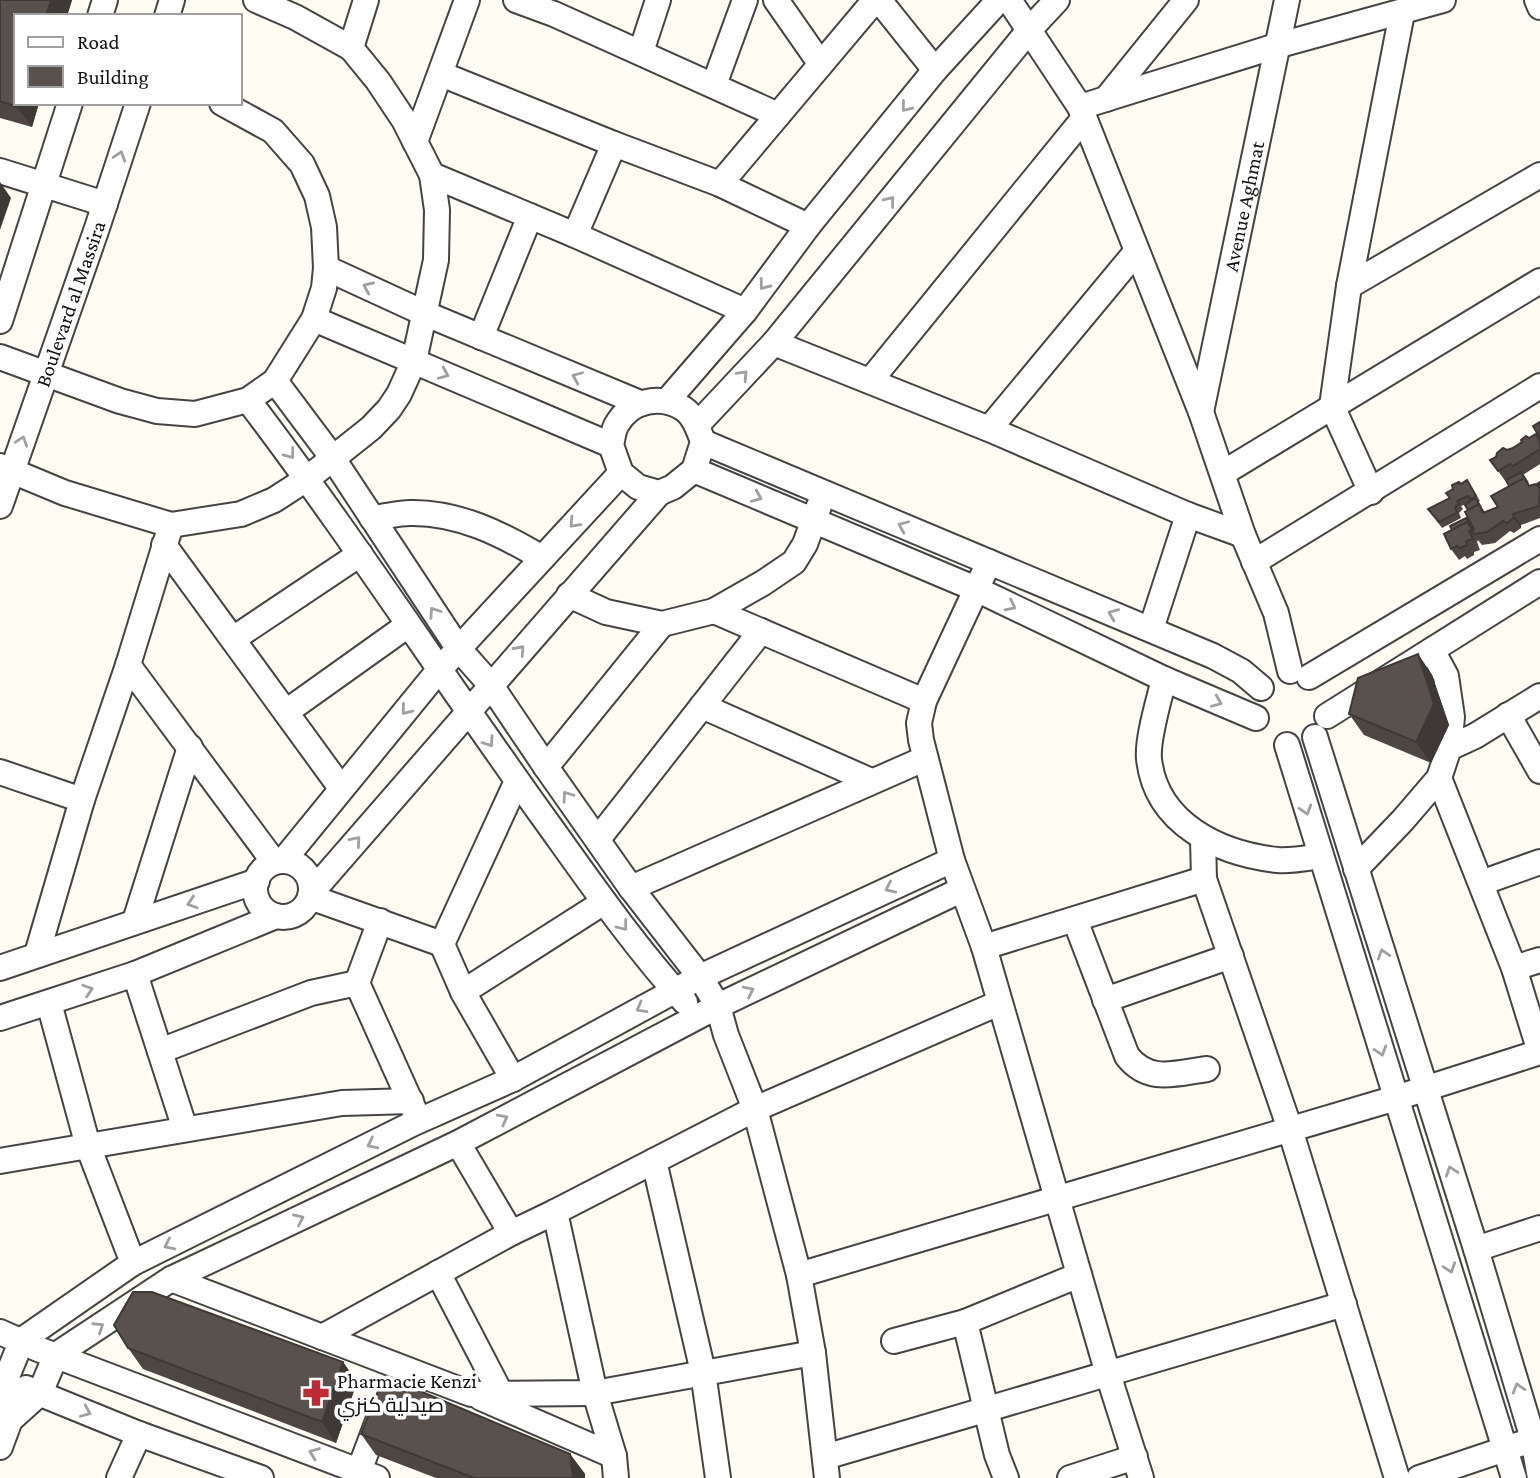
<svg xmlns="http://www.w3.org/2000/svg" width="1540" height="1478" viewBox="0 0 1540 1478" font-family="'Crimson Pro',Cairo,serif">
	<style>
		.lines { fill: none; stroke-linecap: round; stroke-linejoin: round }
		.minor-casing { stroke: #444; stroke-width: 28 }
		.minor { stroke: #fff; stroke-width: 24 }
		.wall { fill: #4d4642 }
		.shaded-wall { fill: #3e3936 }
		.building { fill: #59514d; stroke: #3e3936; stroke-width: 2 }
		.oneway { stroke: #a0a0a0 }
		.labels { text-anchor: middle; stroke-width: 7; stroke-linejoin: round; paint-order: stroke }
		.street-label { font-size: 21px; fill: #111; stroke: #fff }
		.poi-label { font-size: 21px; fill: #111; stroke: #fff; text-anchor: start }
	</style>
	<rect width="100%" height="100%" fill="#fffcf4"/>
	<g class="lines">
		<defs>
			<g id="minor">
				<path d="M256,0L295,17L351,48L378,81L404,120L432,175L575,235L745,311"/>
				<path d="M516,0L554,14L778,115"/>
				<path d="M776,0L820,63"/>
				<path d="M879,0L935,70"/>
				<path d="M1009,0L1080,107L1201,412L1243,535L1276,613L1290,671"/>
				<path d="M1537,0L1540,7"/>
				<path d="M100,16L105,0"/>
				<path d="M167,16L172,0"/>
				<path d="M351,48L366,0"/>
				<path d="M641,52L658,0"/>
				<path d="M441,74L614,144L720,184L808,226"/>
				<path d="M714,85L745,0"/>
				<path d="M1106,99L1186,0"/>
				<path d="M1080,107L1276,46L1443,0"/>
				<path d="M415,142L467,0"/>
				<path d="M0,171L105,204"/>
				<path d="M720,184L875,0"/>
				<path d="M575,235L614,144"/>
				<path d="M326,268L426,314L640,403"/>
				<path d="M1349,286L1540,175"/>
				<path d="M314,319L611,445L621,473L638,487L659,493L673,487L694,470L703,442C699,430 694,416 684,409C661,394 631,400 617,424C613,430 613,438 611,445"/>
				<path d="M0,321L70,103"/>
				<path d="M481,337L530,216"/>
				<path d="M774,343L989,429L1188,515L1243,535"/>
				<path d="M0,357L120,401L157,411L195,414L248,400L275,381L314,319L324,288L326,268L324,227L317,196L302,164L273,131L222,103"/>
				<path d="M275,381L332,457L458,648L490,684L546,767L631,888L700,977L718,1006L726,1035L755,1109L799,1275L813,1353L827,1478"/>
				<path d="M870,381L1084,118"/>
				<path d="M248,400C353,538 447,684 549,825C592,885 635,947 685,1002"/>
				<path d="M667,401L745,311L808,226L935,70L999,0"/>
				<path id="s1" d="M1201,412L1287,0"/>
				<path d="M697,425L774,343L1030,29L1057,0"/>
				<path d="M989,429L1136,252"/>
				<path d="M703,442L1213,656L1241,671L1261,688"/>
				<path d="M0,466L65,493L171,525L241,514L274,500L308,478L371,428L389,409L399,394L414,361L436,260L437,210L432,175"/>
				<path d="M694,470L976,589L1164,679L1256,718"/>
				<path d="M1223,473L1540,281"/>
				<path d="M1371,492L1332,406L1349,286L1402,13"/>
				<path id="s2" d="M0,506L97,228L138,103"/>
				<path d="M372,518C385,517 398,513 410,513C458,512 502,534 542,558"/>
				<path d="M164,545L341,788"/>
				<path d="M989,562L924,701L919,723L921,740L952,860L984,947L1108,1374L1141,1478"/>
				<path d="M1254,562L1540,386"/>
				<path d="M569,595L606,612L662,624L714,611L763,583L794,562L805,544L819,506"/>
				<path d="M714,611L924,701"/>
				<path d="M1151,629L1188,515"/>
				<path d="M233,639L360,554"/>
				<path d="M1432,650L1446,676L1452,717L1449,748"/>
				<path d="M128,665L274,862"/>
				<path d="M1309,677L1540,539"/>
				<path d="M1164,679C1159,700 1147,739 1149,759C1156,824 1220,854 1278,860C1291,861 1307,858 1320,856"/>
				<path d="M702,706L871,781"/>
				<path d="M286,712L408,625"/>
				<path d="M1508,715L1540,771"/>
				<path d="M1327,716L1540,582"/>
				<path d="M1315,737L1476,1249L1533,1439L1540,1478"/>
				<path d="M1287,745L1514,1478"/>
				<path d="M546,767L662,624"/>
				<path d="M0,772L82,800"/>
				<path d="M1439,778L1514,968L1540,1052"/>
				<path d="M1203,838L1204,879L1290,1129L1397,1478"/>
				<path d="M598,839L761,631"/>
				<path d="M283,861L439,670L621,473"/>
				<circle cx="283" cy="889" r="28"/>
				<path d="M1356,869L1403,820L1439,778L1449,748L1475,736L1540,696"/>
				<path d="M1481,883L1540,862"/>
				<path d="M631,888L924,759"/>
				<path d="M311,893L659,493"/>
				<path d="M310,897L442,944L517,781"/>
				<path d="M1075,920L1127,1056C1149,1084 1176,1073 1207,1069"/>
				<path d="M135,921L190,747"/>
				<path d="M442,944L463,992L513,1079"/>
				<path d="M984,947L1204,879"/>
				<path d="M37,954L82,800L128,665L171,525"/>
				<path d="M0,968L257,881"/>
				<path d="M1514,968L1540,960"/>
				<path d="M135,974L185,1129"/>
				<path d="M357,983L380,921"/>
				<path d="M463,992L604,902"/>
				<path d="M1105,1000L1231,956"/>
				<path d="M49,1003L88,1146L133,1263"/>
				<path d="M0,1018L135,974L276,916"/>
				<path d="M160,1051L311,993L357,983L416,1114"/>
				<path d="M458,1143L511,1233L555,1212L755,1109L999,1003"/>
				<path d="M0,1161L342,1103L411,1101"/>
				<path d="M654,1161L703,1372L718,1478"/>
				<path d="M555,1212L595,1393L614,1456L616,1478"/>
				<path d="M1476,1249L1540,1228"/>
				<path d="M438,1273L501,1394"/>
				<path d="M799,1275L1396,1098L1540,1052"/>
				<path d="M171,1279L471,1394L595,1393L813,1353"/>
				<path d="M0,1332L38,1349L377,1478"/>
				<path d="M322,1337L511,1233"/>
				<path d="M894,1341L965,1322"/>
				<path d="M26,1388L139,1434L261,1478"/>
				<path d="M481,1398L614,1456"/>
				<path d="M10,1420L6,1379L22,1340L133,1263L414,1123L513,1079L700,977L952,860"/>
				<path d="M0,1447L10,1420L40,1393L56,1355L171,1279L458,1143L718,1006L961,890"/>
				<path d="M825,1457L1344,1304"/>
				<path d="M359,1471L381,1413"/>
				<path d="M119,1478L139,1434"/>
				<path d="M1006,1478L997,1455L965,1322L1079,1275"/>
				<path d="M1070,1478L1135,1457"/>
				<path d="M1419,1478L1520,1444"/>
			</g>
		</defs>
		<use href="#minor" class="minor-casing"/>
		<use href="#minor" class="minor"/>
	</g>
	<path class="wall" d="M0,0H72L67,16H16V103H39L32,127L0,118Z
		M1529,438L1540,441V464L1523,475L1530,486L1539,487L1540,482V518L1521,525V528L1514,533L1510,531L1495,543L1482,545L1478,540L1477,542L1480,550L1474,552V555L1467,559L1465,556L1459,560L1451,549L1452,530L1466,518L1474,529L1466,504L1461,506L1463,509L1459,513L1461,518L1442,528L1428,509L1450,498L1453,489L1467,480L1480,501L1478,502L1485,512L1498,507L1509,486L1490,460Z
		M1418,654L1432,675L1449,725L1431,763L1364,735L1349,714Z
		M128,1348L343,1362L357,1382L336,1443L143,1369Z
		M361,1434L570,1454L585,1474V1478H436L376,1455Z"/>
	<path class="shaded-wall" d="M51,0H72L67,16H46Z
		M18,103H39L32,127L17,107Z
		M0,182L11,198L0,230Z
		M1513,514L1521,525V528L1514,518Z
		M1418,654L1432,675L1449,725L1431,763L1416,742Z
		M343,1362L357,1382L336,1443L322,1422Z
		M570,1454L585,1474V1478H573Z"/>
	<path class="building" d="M0,0H51L46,16H16V103H18L17,107L0,101Z
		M1540,422V438L1533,426Z
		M1536,434L1540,442V449L1513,466L1510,464L1498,471L1490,460L1496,457L1497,453L1503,448L1507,450L1513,448L1522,442L1521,440L1526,436L1529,438Z
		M1521,472L1528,483L1524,478L1509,486L1506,480Z
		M1524,478L1529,486L1535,484L1539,487L1537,484L1540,482L1539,506L1513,514L1514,518L1507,523L1503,521L1487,532L1474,534L1472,531L1474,529L1465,512L1479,504L1483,513L1498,507L1491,496Z
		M1467,480L1476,496L1471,499L1468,496L1457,501L1459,504L1455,507L1457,513L1439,522L1428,509L1450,498L1446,493L1453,489L1452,485L1459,482L1461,484Z
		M1475,498L1481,507L1479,504L1468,510L1465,505Z
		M1466,518L1470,525L1467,522L1452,530L1450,526Z
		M1467,522L1472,529L1469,531L1473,539L1466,541L1467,545L1460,548L1457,546L1451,549L1444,534Z
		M1418,654L1434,704L1416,742L1349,714L1358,678Z
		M133,1292H152L343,1362L322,1422L128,1348L114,1325Z
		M384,1376L570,1454L573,1478H474L361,1434Z"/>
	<defs><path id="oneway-chevron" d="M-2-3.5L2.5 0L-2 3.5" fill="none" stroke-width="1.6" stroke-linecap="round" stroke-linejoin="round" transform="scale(1.75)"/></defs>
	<g class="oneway">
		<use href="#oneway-chevron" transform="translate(906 107) rotate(129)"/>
		<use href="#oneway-chevron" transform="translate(120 156) rotate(-72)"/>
		<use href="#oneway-chevron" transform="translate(890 201) rotate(-51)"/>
		<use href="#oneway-chevron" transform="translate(764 285) rotate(127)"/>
		<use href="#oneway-chevron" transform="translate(368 287) rotate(-156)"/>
		<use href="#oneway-chevron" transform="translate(444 374) rotate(23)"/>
		<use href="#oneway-chevron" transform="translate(743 375) rotate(-47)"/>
		<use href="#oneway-chevron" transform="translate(577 377) rotate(-157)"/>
		<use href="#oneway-chevron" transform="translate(22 441) rotate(-71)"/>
		<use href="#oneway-chevron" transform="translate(290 454) rotate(53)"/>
		<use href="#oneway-chevron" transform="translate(757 497) rotate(23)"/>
		<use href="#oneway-chevron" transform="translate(574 523) rotate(133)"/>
		<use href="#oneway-chevron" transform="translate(903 526) rotate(-157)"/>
		<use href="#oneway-chevron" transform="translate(1011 606) rotate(26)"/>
		<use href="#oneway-chevron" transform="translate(434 612) rotate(-124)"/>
		<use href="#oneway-chevron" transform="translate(1113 614) rotate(-158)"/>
		<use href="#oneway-chevron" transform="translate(520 650) rotate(-48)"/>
		<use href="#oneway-chevron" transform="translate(1217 702) rotate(23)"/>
		<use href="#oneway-chevron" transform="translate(406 710) rotate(129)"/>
		<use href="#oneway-chevron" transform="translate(489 742) rotate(55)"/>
		<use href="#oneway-chevron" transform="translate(567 796) rotate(-126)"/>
		<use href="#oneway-chevron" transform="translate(1306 810) rotate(73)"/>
		<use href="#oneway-chevron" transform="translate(356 841) rotate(-49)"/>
		<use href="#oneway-chevron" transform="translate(890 888) rotate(155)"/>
		<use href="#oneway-chevron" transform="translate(192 903) rotate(162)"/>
		<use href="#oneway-chevron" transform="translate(623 926) rotate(52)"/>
		<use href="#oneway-chevron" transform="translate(1383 954) rotate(-107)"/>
		<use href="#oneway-chevron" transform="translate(88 990) rotate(-18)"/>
		<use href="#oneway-chevron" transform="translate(749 991) rotate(-26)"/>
		<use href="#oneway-chevron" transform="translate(641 1008) rotate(151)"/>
		<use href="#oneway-chevron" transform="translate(1381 1051) rotate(73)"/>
		<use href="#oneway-chevron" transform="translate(503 1119) rotate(-28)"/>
		<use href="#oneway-chevron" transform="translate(372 1144) rotate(154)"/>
		<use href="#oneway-chevron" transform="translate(1451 1171) rotate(-108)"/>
		<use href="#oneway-chevron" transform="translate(299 1219) rotate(-25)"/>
		<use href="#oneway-chevron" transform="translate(169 1245) rotate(154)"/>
		<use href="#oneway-chevron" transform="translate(1450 1268) rotate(72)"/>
		<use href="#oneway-chevron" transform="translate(99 1327) rotate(-33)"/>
		<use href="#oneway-chevron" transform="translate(1518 1388) rotate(-107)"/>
		<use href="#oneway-chevron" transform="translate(86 1412) rotate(23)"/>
		<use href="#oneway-chevron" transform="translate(314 1453) rotate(-159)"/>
	</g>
	<defs>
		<symbol id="pharmacy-bare" viewBox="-9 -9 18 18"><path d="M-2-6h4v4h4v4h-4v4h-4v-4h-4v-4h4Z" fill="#bf2a35" stroke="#fff" stroke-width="2.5" paint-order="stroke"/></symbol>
	</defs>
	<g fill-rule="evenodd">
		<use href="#pharmacy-bare" x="297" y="1374" width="38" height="38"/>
	</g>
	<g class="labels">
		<g class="street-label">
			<text dy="7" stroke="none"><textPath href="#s1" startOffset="210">Avenue Aghmat</textPath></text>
			<text dy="7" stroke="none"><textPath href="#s2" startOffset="214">Boulevard al Massira</textPath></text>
		</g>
		<g class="poi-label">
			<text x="337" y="1388">Pharmacie Kenzi<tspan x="337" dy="24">صيدلية كنزي</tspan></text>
		</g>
	</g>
	<rect x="14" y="14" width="228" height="91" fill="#ffffff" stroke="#a0a0a0" stroke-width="2"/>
	<rect x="28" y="37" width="35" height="10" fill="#ffffff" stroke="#a0a0a0" stroke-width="2"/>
	<text x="77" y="49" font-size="21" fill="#111111">Road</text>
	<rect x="28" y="66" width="35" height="21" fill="#59514d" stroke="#a0a0a0" stroke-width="2"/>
	<text x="77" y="84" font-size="21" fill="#111111">Building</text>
</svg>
